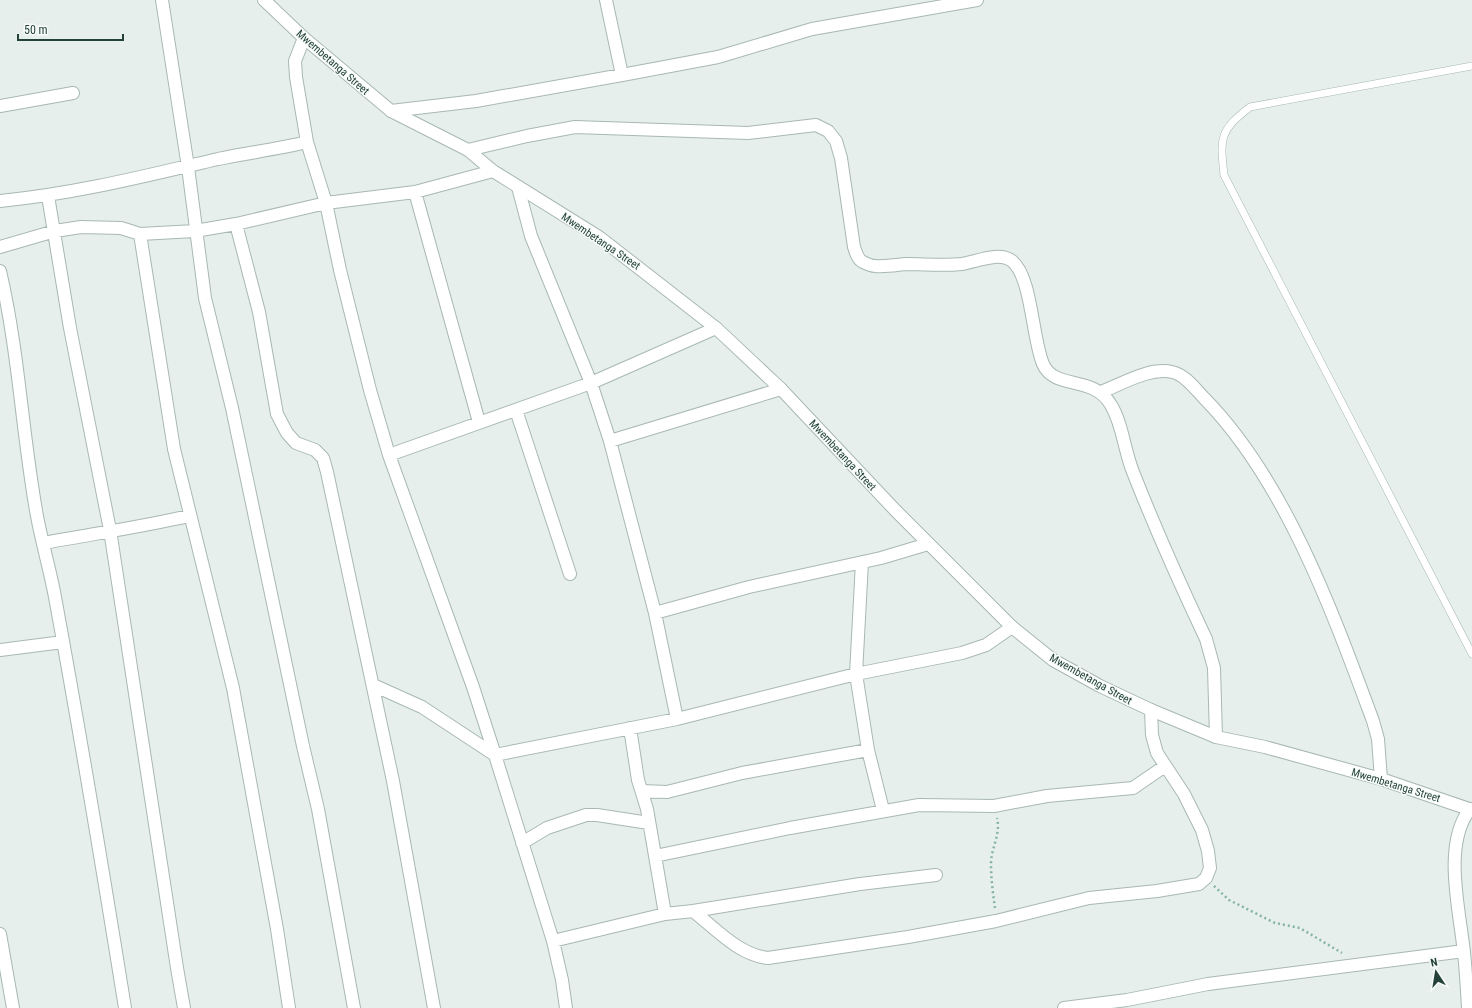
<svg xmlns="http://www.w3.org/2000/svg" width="1472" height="1008" viewBox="0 0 1472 1008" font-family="'Roboto Condensed',sans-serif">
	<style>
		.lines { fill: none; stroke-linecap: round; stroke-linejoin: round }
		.service-casing { stroke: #a8b8b2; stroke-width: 8 }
		.minor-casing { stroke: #a8b8b2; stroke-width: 14 }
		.tertiary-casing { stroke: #a8b8b2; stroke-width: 14 }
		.path { stroke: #86b3a5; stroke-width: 2.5; stroke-dasharray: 2 3; stroke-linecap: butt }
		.service { stroke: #fff; stroke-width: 7 }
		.minor { stroke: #fff; stroke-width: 12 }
		.tertiary { stroke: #fff; stroke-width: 12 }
		.labels { text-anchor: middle; stroke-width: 3; stroke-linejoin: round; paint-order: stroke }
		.street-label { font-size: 11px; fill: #24423a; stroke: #f7fbf9 }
	</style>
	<rect width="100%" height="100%" fill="#e6efeb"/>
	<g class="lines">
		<defs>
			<path id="service" d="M1472,66L1250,107C1219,131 1220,138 1224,175L1472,654"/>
			<path id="minor" d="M162,0L188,167L205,298L232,408L303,746L318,809L354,1008
				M606,0L622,75
				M304,38L295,61L296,77L307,142L326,203L340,270L370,390L389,455L473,687L495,755L553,941L562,980L566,1008
				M0,106L73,93
				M391,111L476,101L622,75L718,57L812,29L977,0
				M468,150L527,136L575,127L748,133L816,125L828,131L836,141L841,158L854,247C856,253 858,260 863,262C867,264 872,266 875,266C885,267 896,265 906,264C924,264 944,266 962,264C976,262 999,251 1012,261C1032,277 1032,338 1043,364C1055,391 1093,374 1111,405C1123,425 1124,450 1133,472C1155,528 1180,584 1206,639L1214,668L1216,737
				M518,187L531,236L591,383L610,441L655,613L677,719
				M415,192L479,422
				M48,196L70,328L110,530L177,968L184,1008
				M0,201C74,194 145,176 218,159C247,153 278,149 307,142
				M236,224L259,312L277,414L287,433L296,443L315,450L323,458L327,472L393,781L434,1008
				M140,234L174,449L233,688L277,929L289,1008
				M0,247L55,231L81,227L121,228L140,234L195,231L236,224L326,203L415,192L493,171
				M0,271C19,352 22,434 37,516C42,543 50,570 55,597C80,733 103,871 125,1008
				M1101,392C1122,384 1149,367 1172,372C1186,375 1196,390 1205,399C1286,482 1333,613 1373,721L1378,739L1381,779
				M516,410L570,574
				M610,441L781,389
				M389,455L591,383L716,328
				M44,543C92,534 141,527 189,516
				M862,562L856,674L868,750L883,810
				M655,613L749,587L881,558L928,544
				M0,650L63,642
				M373,685L422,707L495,755L677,719L856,674L962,653L986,645L1012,627
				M630,728L638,780L647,809L665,914
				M642,791L667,792L742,773L868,750
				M522,843L547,828L586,815H597L649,823
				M655,856L790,828L919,805L994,806L1047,796L1133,788L1165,766
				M693,911C716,929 739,955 768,958L908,937L996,921L1089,898L1157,891L1199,884L1206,878L1210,868L1208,851L1202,830L1184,794L1157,753L1152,735L1151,710
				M0,934L13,1008
				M553,941L665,914L693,911L860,884L936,875
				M1064,1008L1127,1000L1208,984L1464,951
				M1468,1008C1467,990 1466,971 1464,953C1460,911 1442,845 1470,809"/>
			<path id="tertiary" d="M264,0L304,38L391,111L468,150L493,171L599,237L716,328L781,389L896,511L1012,627L1053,660L1100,686L1151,710L1216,737L1265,747L1381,779L1472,810"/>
		</defs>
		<use href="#service" class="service-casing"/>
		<use href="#minor" class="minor-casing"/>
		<use href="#tertiary" class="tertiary-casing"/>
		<path class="path" d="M1214,886L1229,900L1275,923L1300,928L1342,953
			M995,908C993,894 991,879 991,864C991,848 1001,834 997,818"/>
		<use href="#service" class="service"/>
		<use href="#minor" class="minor"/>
		<use href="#tertiary" class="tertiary"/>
	</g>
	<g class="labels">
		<g class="street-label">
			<text transform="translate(333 62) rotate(41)" y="4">Mwembetanga Street</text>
			<text transform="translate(601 241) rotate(34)" y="4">Mwembetanga Street</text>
			<text transform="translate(843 455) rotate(47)" y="4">Mwembetanga Street</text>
			<text transform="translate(1091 679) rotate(29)" y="4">Mwembetanga Street</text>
			<text transform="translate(1396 785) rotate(17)" y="4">Mwembetanga Street</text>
		</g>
	</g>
	<g transform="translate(1436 972) rotate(348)" stroke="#f7fbf9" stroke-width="3" paint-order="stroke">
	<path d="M0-3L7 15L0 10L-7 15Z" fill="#24423a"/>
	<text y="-6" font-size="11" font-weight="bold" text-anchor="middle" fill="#24423a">N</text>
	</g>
	<path d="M18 34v6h105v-6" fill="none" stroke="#24423a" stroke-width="2"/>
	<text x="24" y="34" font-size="12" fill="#24423a" stroke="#f7fbf9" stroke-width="3" paint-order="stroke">50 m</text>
</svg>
